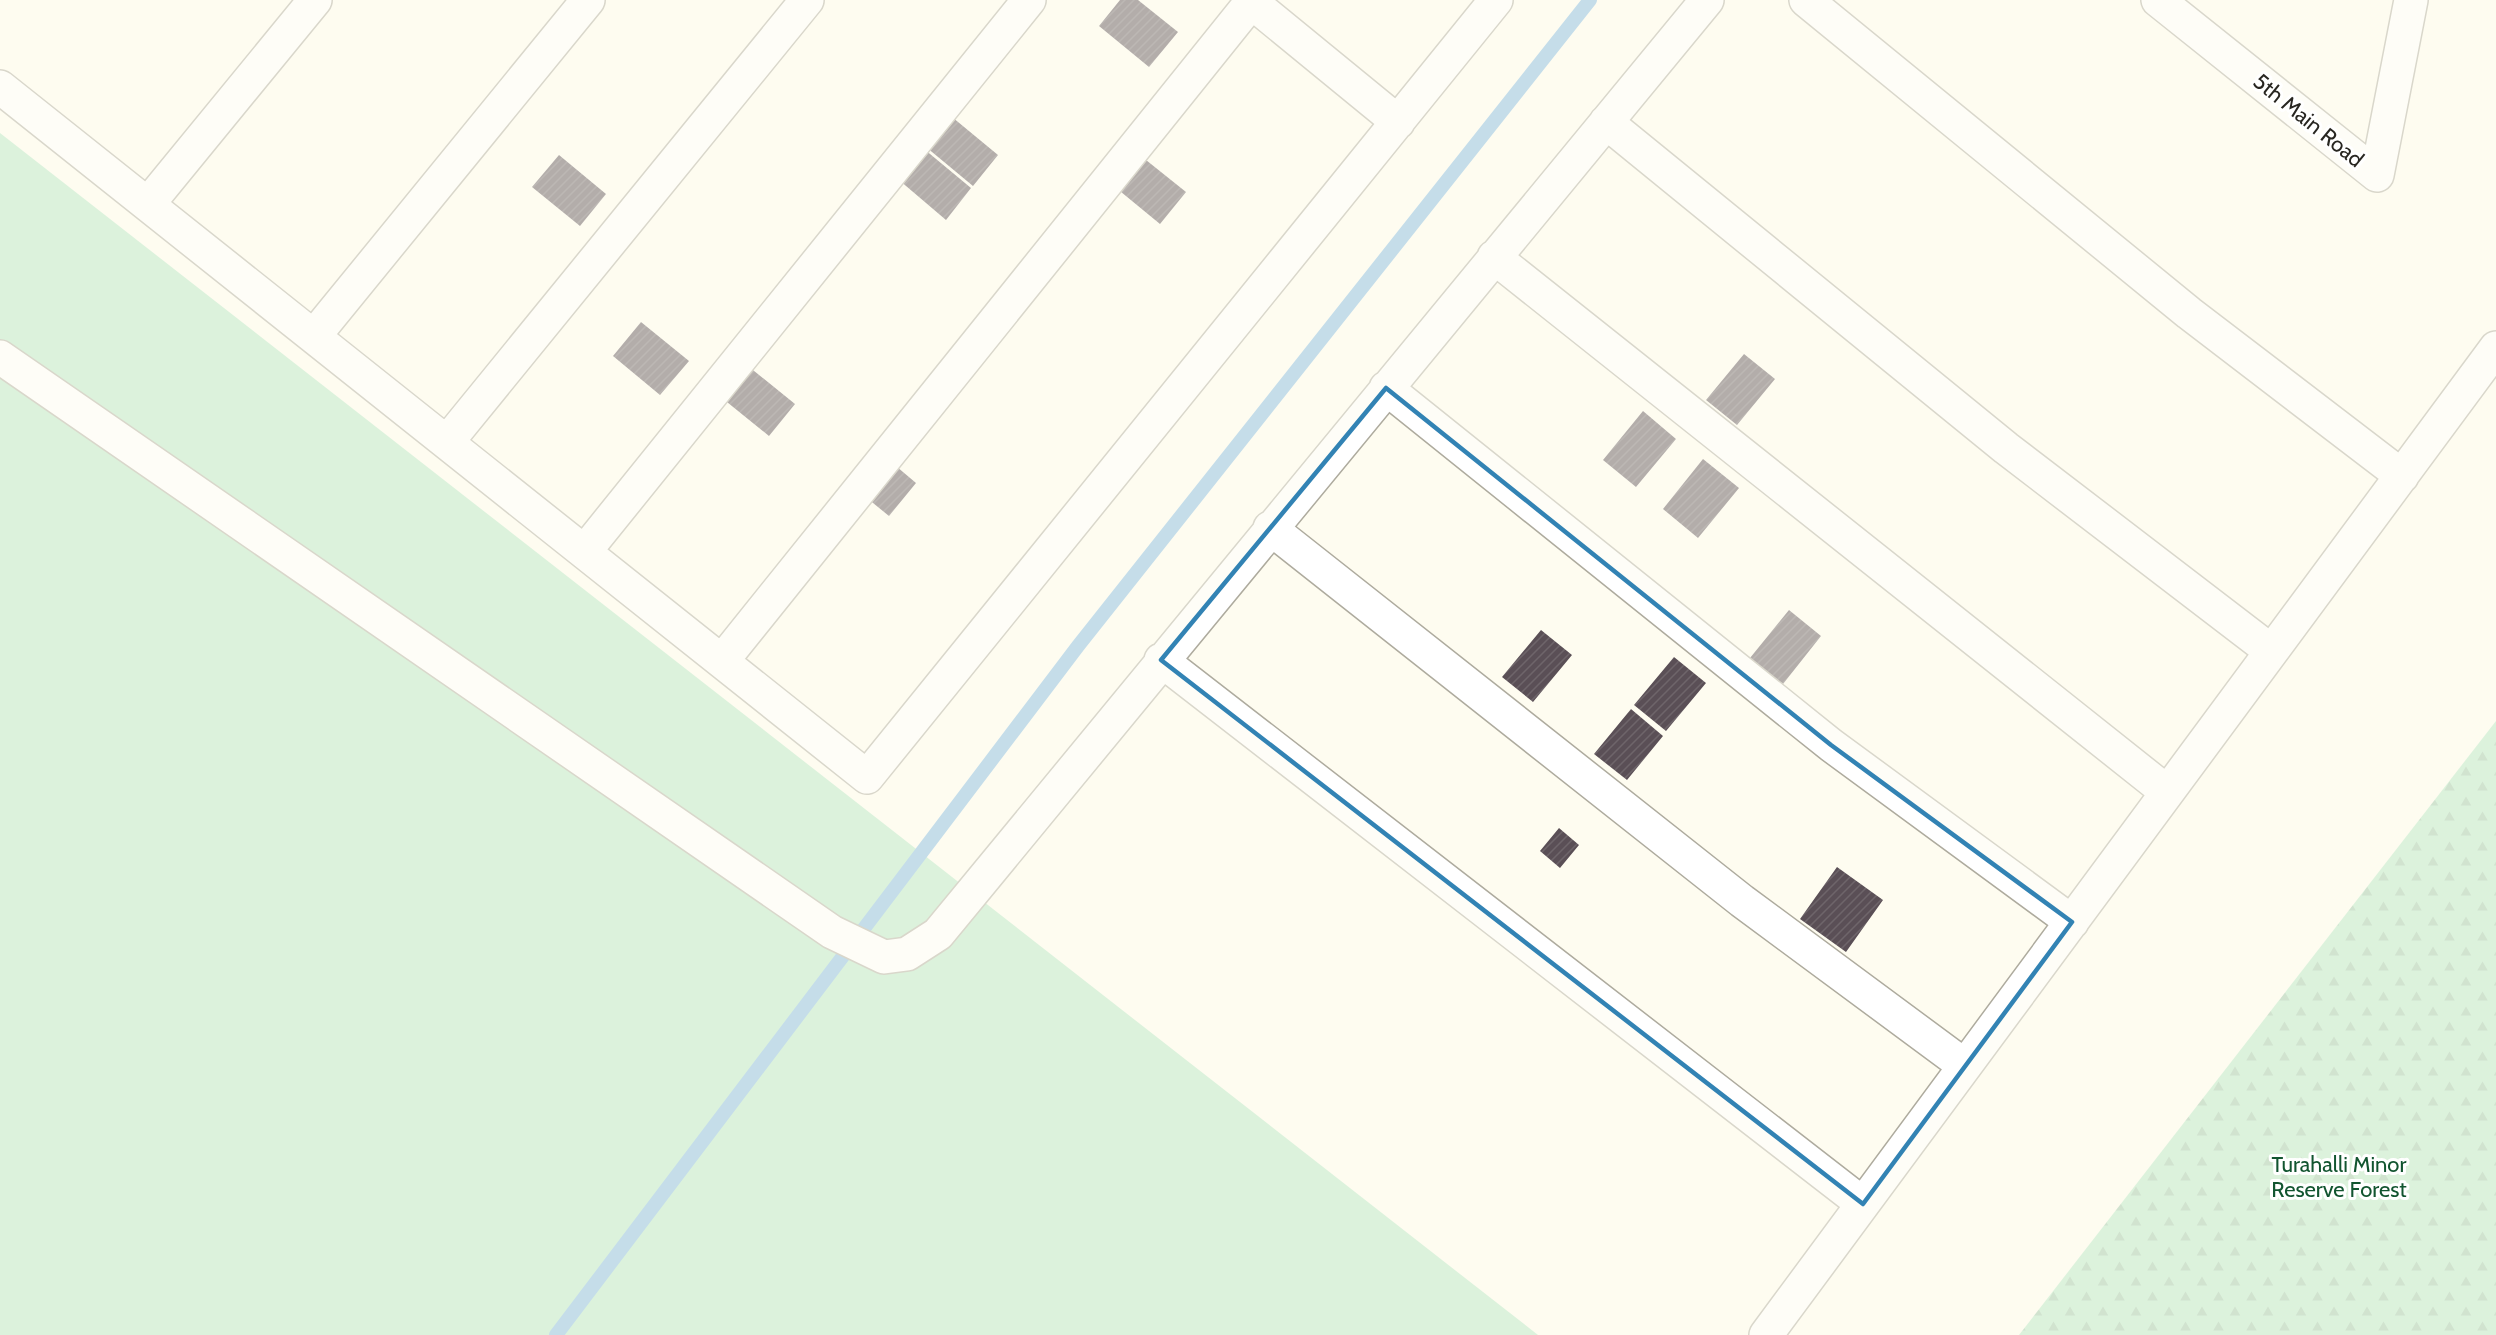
<svg xmlns="http://www.w3.org/2000/svg" width="2496" height="1335" viewBox="0 0 2496 1335" font-family="Cabin,sans-serif">
	<style>
		.grass { fill: #b4e7c3 }
		.forest { fill: url(#forest-firs) }
		.lines { fill: none; stroke-linecap: round; stroke-linejoin: round }
		.stream { stroke: #80b9e1; stroke-width: 14 }
		.building { fill: url(#building-hatch) }
		.minor-casing { stroke: #aeab9e; stroke-width: 36 }
		.minor { stroke: #fff; stroke-width: 33 }
		.marked { fill: none; stroke: #3283b4; stroke-width: 4.5; stroke-linejoin: round }
		.labels { text-anchor: middle; stroke-width: 6; stroke-linejoin: round; paint-order: stroke }
		.street-label { font-size: 22px; fill: #282621; stroke: #fff }
		.park-label { font-size: 22px; fill: #125530; stroke: #fff }
	</style>
	<defs>
		<pattern id="forest-firs" width="22" height="20" patternUnits="userSpaceOnUse" patternTransform="scale(1.5)"><rect width="22" height="20" fill="#b4e7c3"/><path d="M5 1l3.5 6h-7zM16 11l3.5 6h-7z" fill="#9bc6a7"/></pattern>
		<pattern id="building-hatch" width="6" height="6" patternUnits="userSpaceOnUse" patternTransform="scale(1.5)"><rect width="6" height="6" fill="#5a4f56"/><path d="M-1 1l2-2M0 6l6-6M5 7l2-2" fill="none" stroke="#6e656a"/></pattern>
	</defs>
	<rect width="100%" height="100%" fill="#fefcf0"/>
	<path class="grass" d="M0,133L1538,1335H0Z"/>
	<path class="forest" d="M2496,721V1335H2019Z"/>
	<g class="lines">
		<path class="stream" d="M556,1335L1078,646L1590,0"/>
	</g>
	<path class="building" d="M1120,0H1138L1178,32L1149,67L1099,26Z
		M952,117L998,155L973,186L926,147Z
		M924,149L971,188L946,220L899,180Z
		M559,155L606,194L580,226L532,187Z
		M1141,156L1186,192L1160,224L1115,187Z
		M641,322L689,361L660,395L613,356Z
		M1744,354L1775,379L1737,425L1706,400Z
		M748,366L795,404L769,436L722,398Z
		M1643,411L1676,439L1636,487L1603,460Z
		M1703,459L1739,488L1698,538L1663,509Z
		M890,461L916,483L889,516L862,494Z
		M1789,610L1821,636L1783,684L1750,658Z
		M1541,630L1572,655L1533,702L1502,677Z
		M1674,657L1706,683L1666,731L1634,705Z
		M1631,709L1663,736L1627,780L1594,754Z
		M1559,828L1579,845L1560,868L1540,851Z
		M1837,867L1883,900L1846,952L1800,919Z"/>
	<g class="lines">
		<defs>
			<path id="minor" d="M1249,0L1398,122
				M1806,0L2189,313L2402,476
				M2158,0L2377,175L2411,0
				M0,87L867,777L1496,0
				M1606,122L2006,448L2271,651
				M148,204L315,0
				M1494,257L2167,792
				M314,336L588,0
				M0,357L832,932L884,957L907,954L938,934L1707,0
				M1386,388L1831,745L2072,922
				M447,442L807,0
				M1270,528L1742,901L1965,1066
				M585,551L1029,0
				M1161,660L1863,1204
				M722,661L1253,0
				M1766,1335L2496,348"/>
		</defs>
		<use href="#minor" class="minor-casing"/>
		<use href="#minor" class="minor"/>
	</g>
	<path d="M0 0H2496V1335H0ZM1386,388L1831,745L2072,922L1863,1204L1161,660Z" fill="#fefcf0" fill-opacity=".55" fill-rule="evenodd"/>
	<path class="marked" d="M1386,388L1831,745L2072,922L1863,1204L1161,660Z"/>
	<g class="labels">
		<g class="street-label">
			<text transform="translate(2309 120) rotate(39)" y="8">5th Main Road</text>
		</g>
		<g class="park-label">
			<text x="2339" y="1172">Turahalli Minor<tspan x="2339" dy="25">Reserve Forest</tspan></text>
		</g>
	</g>
</svg>
